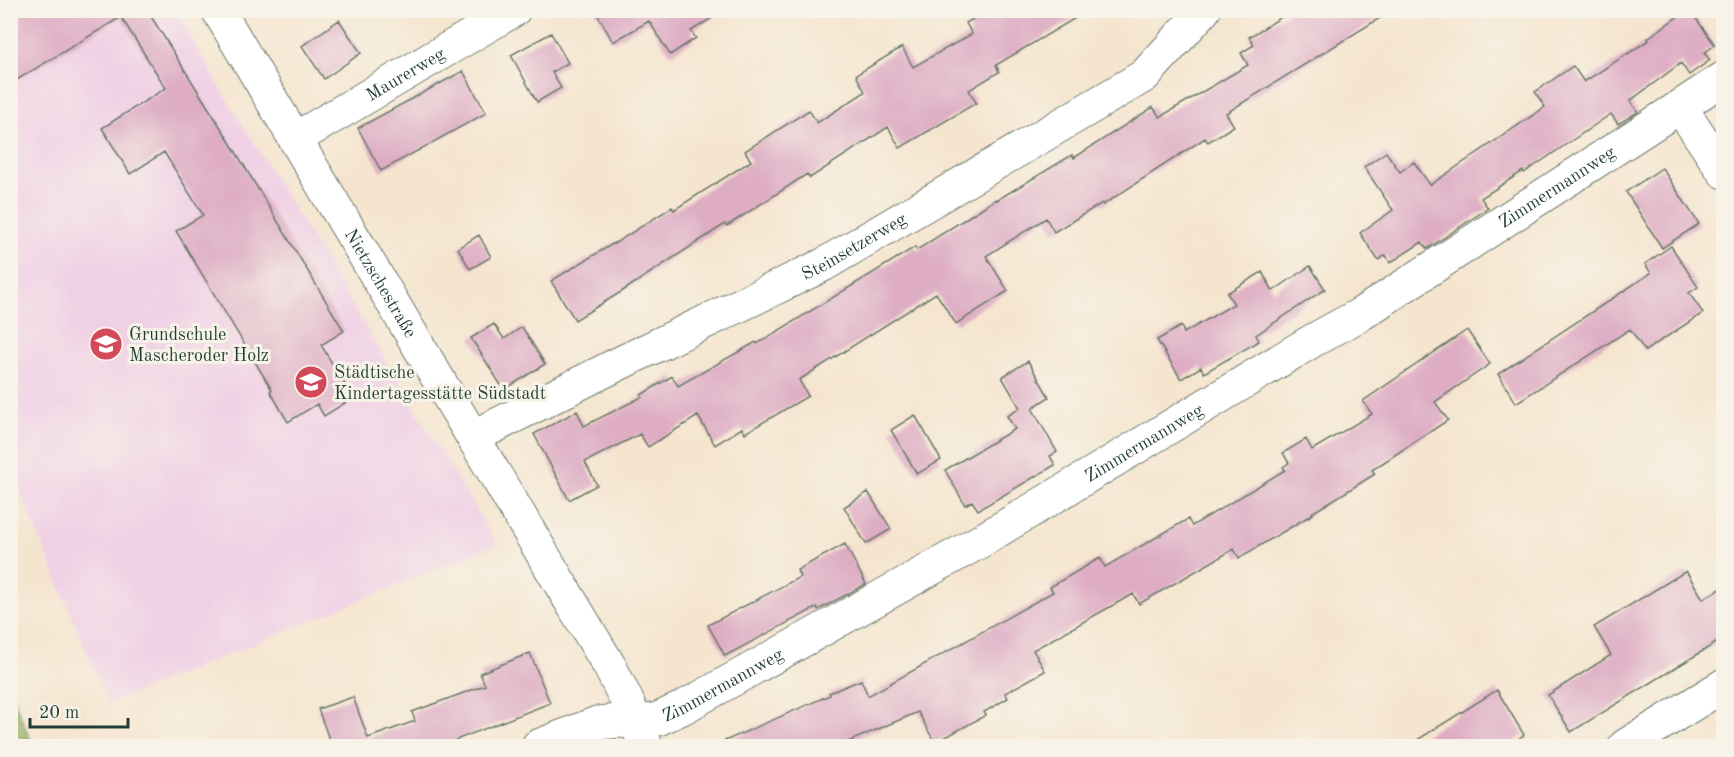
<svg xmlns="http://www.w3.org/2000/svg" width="1734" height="757" viewBox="0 0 1734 757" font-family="'Old Standard TT',serif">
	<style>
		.built { fill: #f0d0e5 }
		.forest { fill: #93ac5d; stroke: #597448; stroke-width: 1.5 }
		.building { fill: #deadc4 }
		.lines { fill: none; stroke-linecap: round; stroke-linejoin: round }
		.minor-casing { stroke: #6a786a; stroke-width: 35 }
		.minor { stroke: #fff; stroke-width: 33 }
		.labels { text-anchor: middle; stroke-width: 6; stroke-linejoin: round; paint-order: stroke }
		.street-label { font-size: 18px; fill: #1f3d34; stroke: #f7f3e8 }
		.poi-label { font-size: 18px; fill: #1f3d34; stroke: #f7f3e8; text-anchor: start }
	</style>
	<rect width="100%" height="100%" fill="#f7f3e8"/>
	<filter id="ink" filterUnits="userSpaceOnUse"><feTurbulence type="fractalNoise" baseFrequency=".0167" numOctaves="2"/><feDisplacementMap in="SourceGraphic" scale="12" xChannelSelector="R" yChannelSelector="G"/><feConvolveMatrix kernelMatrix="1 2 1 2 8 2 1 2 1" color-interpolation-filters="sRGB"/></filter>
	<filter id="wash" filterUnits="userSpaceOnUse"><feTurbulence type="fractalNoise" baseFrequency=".008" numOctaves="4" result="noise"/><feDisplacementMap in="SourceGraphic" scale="24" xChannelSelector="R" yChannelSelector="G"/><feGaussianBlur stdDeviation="1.35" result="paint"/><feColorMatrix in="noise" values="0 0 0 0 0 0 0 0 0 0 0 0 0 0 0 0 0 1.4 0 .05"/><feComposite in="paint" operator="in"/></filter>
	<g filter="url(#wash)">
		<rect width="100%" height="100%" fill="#f5e5cf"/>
		<path class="built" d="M10,11H176L232,107L497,544L108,704L11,468Z"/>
		<path class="forest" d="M10,693H11L33,746H11Z"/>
		<g id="blocks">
			<path class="building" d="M10,10H147L228,139L344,331L321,345L353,398L324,416L317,404L288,422L270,391L272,390L176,231L203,215L164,152L130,174L102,128L166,88L121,17L10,84Z
				M595,10H725L691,31L696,38L670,55L649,21L613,42Z
				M988,10H1089L996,65L999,72L969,90L976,103L900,148L888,127L810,178L807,174L727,226L725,224L621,292L575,320L551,281L614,243V244L672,207L674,210L751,161L745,151L809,110L817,123L865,92L856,75L902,47L913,67L972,34L966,23Z
				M1293,10H1393L1226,113L1234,126L1208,142L1205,138L1103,205L1102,203L1054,232L1046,218L986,256L1008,291L956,324L936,293L799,380L808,396L745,433L742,428L715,445L698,416L648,447L640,434L585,462L597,485L569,500L534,434L577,411L584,426L642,397L641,395L672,376L678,386L756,342L757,344L915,247L917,250L996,199L997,200L1072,155L1074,158L1153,107L1160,117L1248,65L1241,53L1254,45L1249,37Z
				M1687,10H1690L1715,45L1704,53L1710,60L1689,75L1681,63L1630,101L1638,112L1618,124L1611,114L1524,173L1523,171L1481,198L1488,208L1427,249L1422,242L1390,263L1386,255L1378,260L1360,233L1393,210L1364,167L1386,152L1400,172L1414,162L1430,185L1545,107L1535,92L1573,66L1584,82L1649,40L1648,38Z
				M339,20L361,53L324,79L302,46Z
				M551,33L568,63L552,72L561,88L537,102L511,55Z
				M463,71L486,113L381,171L358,128Z
				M1662,168L1699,224L1662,248L1626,192Z
				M479,235L491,257L470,269L458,248Z
				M1671,246L1698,287L1689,293L1703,313L1645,351L1630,329L1516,403L1498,374L1651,273L1645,264Z
				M1310,266L1325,289L1256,335L1259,341L1204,373L1201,367L1181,379L1157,340L1181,326L1184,333L1234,304L1227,293L1262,272L1273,291Z
				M494,324L504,339L522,327L545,364L504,390L471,338Z
				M1467,330L1490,364L1435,402L1448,420L1372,470L1375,474L1312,513L1313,514L1239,558L1234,549L1139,604L1133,594L1033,650L1045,671L1005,693L1008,698L984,712L986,715L935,743L918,712L836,747H711L830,695L829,693L861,680L868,696L1053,592L1050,587L1100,558L1105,567L1188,519L1192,526L1285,470L1283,467L1289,463L1283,453L1306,439L1312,450L1372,414L1363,401Z
				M1028,361L1049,397L1032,408L1057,452L1050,456L1055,465L978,510L972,501L965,505L945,470L1015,429L1007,416L1020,408L1002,377Z
				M915,415L941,460L917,474L891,430Z
				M868,492L891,529L866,544L844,507Z
				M845,544L866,584L818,610L817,607L725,656L708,625L800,577L797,570Z
				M1686,571L1703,599L1724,587V638L1571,732L1548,695L1611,655L1594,627Z
				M530,653L550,703L438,747H332L318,709L353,697L368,738L415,721L412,712L485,685L480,673Z
				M1497,690L1524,735L1506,747H1406Z"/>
		</g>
	</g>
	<g filter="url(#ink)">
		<use href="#blocks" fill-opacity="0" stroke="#6a786a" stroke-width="1.5"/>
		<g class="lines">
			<defs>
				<g id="minor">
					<path id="s1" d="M218,10L610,667L626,699L646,746"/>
					<path d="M1681,108L1724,172"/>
					<path id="s2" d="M295,139L514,10"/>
					<path id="s3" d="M473,437L612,367L823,265L1144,76L1204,10"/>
					<path id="s4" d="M538,746L597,723L621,721L637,723L658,719L682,708L979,542L1312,341L1361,314L1724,78"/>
					<path d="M1625,746L1724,685"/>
				</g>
			</defs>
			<use href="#minor" class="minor-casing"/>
			<use href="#minor" class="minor"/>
		</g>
	</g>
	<defs>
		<symbol id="school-disc" viewBox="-11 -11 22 22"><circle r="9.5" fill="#d1495b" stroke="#f7f3e8"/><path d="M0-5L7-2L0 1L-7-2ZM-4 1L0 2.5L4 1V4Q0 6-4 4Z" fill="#fff"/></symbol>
	</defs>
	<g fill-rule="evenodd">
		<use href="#school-disc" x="87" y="325" width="38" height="38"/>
		<use href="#school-disc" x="292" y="363" width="38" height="38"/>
	</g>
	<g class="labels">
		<g class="street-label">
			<text dy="6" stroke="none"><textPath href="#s2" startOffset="128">Maurerweg</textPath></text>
			<text dy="6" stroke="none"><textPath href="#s4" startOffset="1170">Zimmermannweg</textPath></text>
			<text dy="6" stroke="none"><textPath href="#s3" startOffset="426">Steinsetzerweg</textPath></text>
			<text dy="6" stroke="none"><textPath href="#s1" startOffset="318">Nietzschestraße</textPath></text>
			<text dy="6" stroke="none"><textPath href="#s4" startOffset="684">Zimmermannweg</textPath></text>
			<text dy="6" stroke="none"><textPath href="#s4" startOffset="198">Zimmermannweg</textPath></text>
		</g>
		<g class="poi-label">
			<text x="129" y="340">Grundschule<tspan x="129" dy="21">Mascheroder Holz</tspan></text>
			<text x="334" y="378">Städtische<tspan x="334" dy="21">Kindertagesstätte Südstadt</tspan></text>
		</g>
	</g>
	<rect width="1734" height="757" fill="none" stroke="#f7f3e8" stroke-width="36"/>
	<path d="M30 718v9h98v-9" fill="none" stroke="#1f3d34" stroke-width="3"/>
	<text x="39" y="718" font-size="18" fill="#1f3d34" stroke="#f7f3e8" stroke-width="4.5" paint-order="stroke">20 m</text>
</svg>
